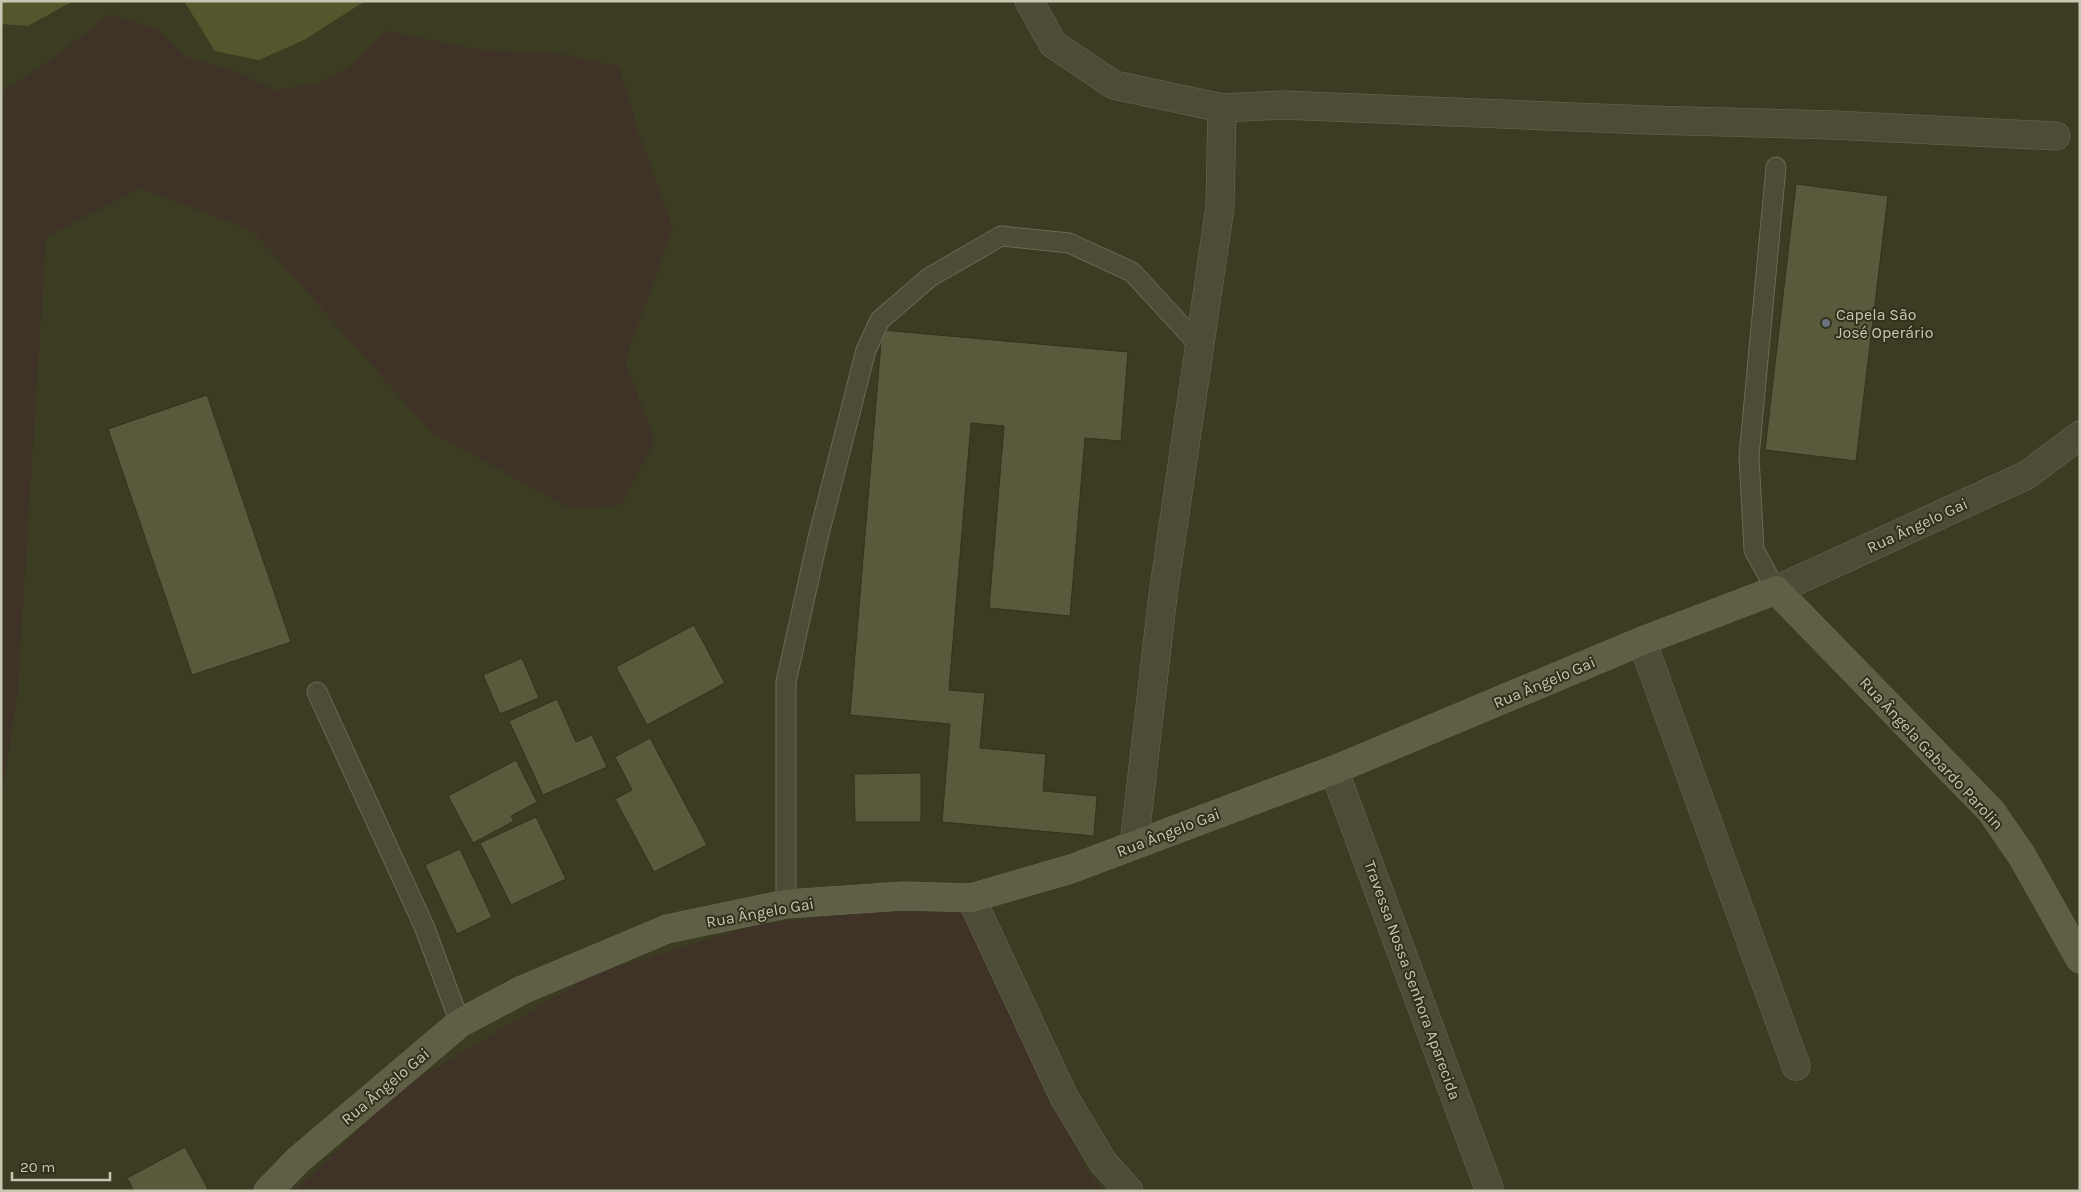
<svg xmlns="http://www.w3.org/2000/svg" width="2081" height="1192" viewBox="0 0 2081 1192" font-family="Karla,sans-serif">
	<style>
		.green { fill: #3f3327 }
		.water { fill: #56562c }
		.building { fill: #59593c; stroke: #33331e }
		.lines { fill: none; stroke-linecap: round; stroke-linejoin: round }
		.lane-casing { stroke: #6a6a55; stroke-width: 21 }
		.street-casing { stroke: #6a6a55; stroke-width: 29 }
		.secondary-casing { stroke: #6a6a55; stroke-width: 29 }
		.lane { stroke: #4c4c37; stroke-width: 19 }
		.street { stroke: #4c4c37; stroke-width: 28 }
		.secondary { stroke: #5e5f45; stroke-width: 28 }
		.worship-dot { fill: #6b7280; stroke: #31311c; stroke-width: 2 }
		.labels { text-anchor: middle; stroke-width: 4; stroke-linejoin: round; paint-order: stroke }
		.poi-label { font-size: 16px; fill: #c7c8b2; stroke: #31311c; text-anchor: start }
		.street-label { font-size: 16px; fill: #c7c8b2; stroke: #31311c }
	</style>
	<rect width="100%" height="100%" fill="#3c3c23"/>
	<path class="green" d="M110,14L156,28L188,58L237,72L275,90L316,84L348,68L386,31L474,49L568,55L619,67L639,134L673,229L625,361L655,441L621,505L569,508L430,431L253,231L141,188L46,237L17,699L1,798V93L50,61Z
		M971,898L1088,1173L1105,1191H294L403,1088L591,975L756,925Z"/>
	<path class="water" d="M1,1H73L28,26L1,24Z
		M184,1H365L306,39L259,60L215,51Z"/>
	<path class="building" d="M1796,184L1888,196L1856,461L1765,450Z
		M882,330L1128,352L1121,441L1085,438L1070,616L989,608L1004,426L971,423L949,690L985,693L980,748L1046,754L1043,791L1097,796L1094,836L942,822L950,724L850,715Z
		M207,395L291,642L192,675L108,429Z
		M694,625L725,683L647,725L616,667Z
		M522,658L539,698L500,714L483,675Z
		M557,699L576,742L592,735L607,767L543,795L509,721Z
		M650,738L707,845L654,872L615,799L632,790L615,757Z
		M516,760L537,802L511,816L514,821L473,843L448,796Z
		M921,773V822H855L854,774Z
		M536,817L566,879L511,905L480,843Z
		M460,849L492,917L457,934L425,865Z
		M185,1147L208,1189L204,1191H134L127,1178Z"/>
	<g class="lines">
		<defs>
			<path id="lane" d="M1776,590L1754,550L1749,456L1776,167
				M317,692L424,926L460,1023
				M786,904V682L818,538L866,350L880,320L930,277L1001,236L1069,243L1132,272L1200,346"/>
			<path id="street" d="M1029,1L1053,44L1114,85L1222,108L1220,207L1163,595L1134,845
				M1222,108L1283,105L1648,120L1833,125L2056,136
				M1776,590L2027,475L2080,435
				M1642,641L1796,1066
				M1334,770L1490,1191
				M971,898L1064,1097L1103,1162L1129,1191"/>
			<path id="secondary" d="M268,1191L298,1160L460,1023L522,990L667,929L786,904L904,896L971,898L1071,869L1334,770L1642,641L1776,590L1991,811L2022,856L2080,959"/>
		</defs>
		<use href="#lane" class="lane-casing"/>
		<use href="#street" class="street-casing"/>
		<use href="#secondary" class="secondary-casing"/>
		<use href="#lane" class="lane"/>
		<use href="#street" class="street"/>
		<use href="#secondary" class="secondary"/>
	</g>
	<circle class="worship-dot" cx="1826" cy="323" r="5"/>
	<g class="labels">
		<g class="poi-label">
			<text x="1836" y="320">Capela São<tspan x="1836" dy="18">José Operário</tspan></text>
		</g>
		<g class="street-label">
			<text transform="translate(1917 525) rotate(-25)" y="6">Rua Ângelo Gai</text>
			<text transform="translate(1544 682) rotate(-23)" y="6">Rua Ângelo Gai</text>
			<text transform="translate(1932 753) rotate(47)" y="6">Rua Ângela Gabardo Parolin</text>
			<text transform="translate(1168 832) rotate(-21)" y="6">Rua Ângelo Gai</text>
			<text transform="translate(760 912) rotate(-10)" y="6">Rua Ângelo Gai</text>
			<text transform="translate(1413 980) rotate(70)" y="6">Travessa Nossa Senhora Aparecida</text>
			<text transform="translate(385 1086) rotate(-40)" y="6">Rua Ângelo Gai</text>
		</g>
	</g>
	<rect width="2081" height="1192" fill="none" stroke="#c7c8b2" stroke-width="5"/>
	<path d="M12 1172v8h98v-8" fill="none" stroke="#c7c8b2" stroke-width="2.5"/>
	<text x="20" y="1172" font-size="15" fill="#c7c8b2" stroke="#31311c" stroke-width="4" paint-order="stroke">20 m</text>
</svg>
